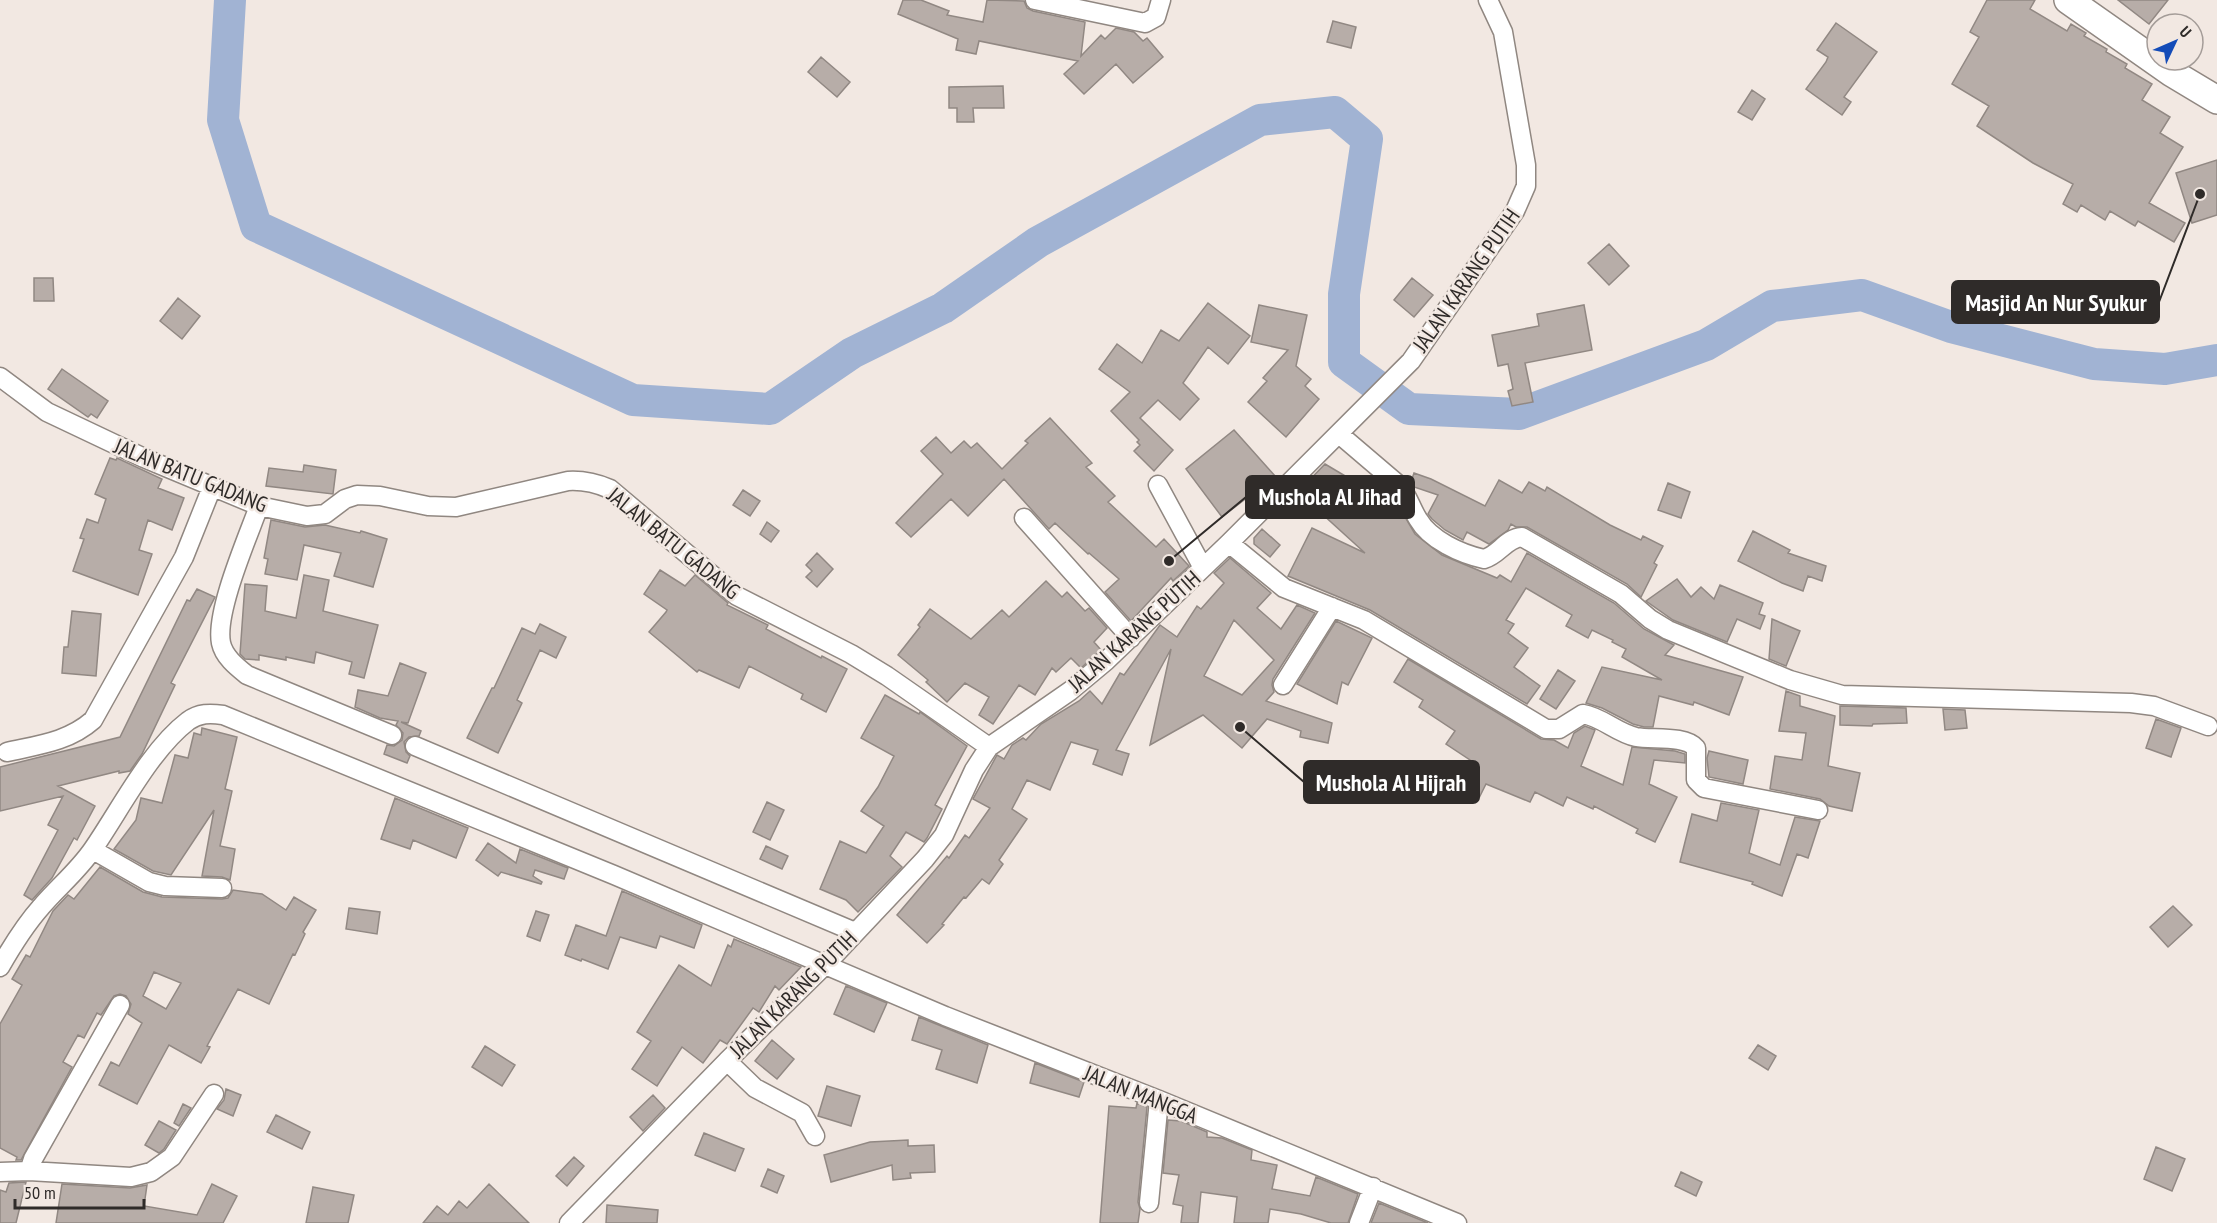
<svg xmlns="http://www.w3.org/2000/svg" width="2217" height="1223" viewBox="0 0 2217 1223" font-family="'PT Sans Narrow',sans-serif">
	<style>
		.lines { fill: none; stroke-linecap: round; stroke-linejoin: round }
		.river { stroke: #a1b3d3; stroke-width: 32 }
		.building { fill: #b7ada8; stroke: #918883; stroke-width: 1.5; fill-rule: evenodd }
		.minor-casing { stroke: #908781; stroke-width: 21 }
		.highway-casing { stroke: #908781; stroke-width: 30 }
		.minor { stroke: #fff; stroke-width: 18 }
		.highway { stroke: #fff; stroke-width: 27 }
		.labels { text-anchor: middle; stroke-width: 5; stroke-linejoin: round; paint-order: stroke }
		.street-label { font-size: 22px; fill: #2f2b29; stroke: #f2e8e2 }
		.leader { fill: none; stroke: #2f2b29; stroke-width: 2 }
		.callout-dot { fill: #2f2b29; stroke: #f2e8e2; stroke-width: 2 }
		.callout { fill: #2f2b29; stroke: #2f2b29; stroke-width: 2 }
		.callout-label { font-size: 24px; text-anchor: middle; font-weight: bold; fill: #fff }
	</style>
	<rect width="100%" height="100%" fill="#f2e8e2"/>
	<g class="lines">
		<path class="river" d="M230,0L223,120L256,226L633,400L770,409L852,353L943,308L1038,242L1260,120L1335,112L1367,139L1344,294V362L1409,409L1519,414L1706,345L1772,306L1862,295L1951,327L2094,364L2165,369L2217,360"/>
	</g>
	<path class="building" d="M903,0H921L949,11L947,15L983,22L987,0L1024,1L1027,8L1033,11L1085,22L1081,56L1101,35L1105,39L1116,28L1134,32L1143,41L1147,38L1163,57L1133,83L1116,64L1084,94L1064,74L1078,61L979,41L976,54L956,50L958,39L898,14Z
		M1987,0H2035L2030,9L2067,31L2071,24L2086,33L2084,36L2107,49L2106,52L2127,64L2125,68L2152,84L2142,100L2170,117L2160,133L2183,147L2149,203L2185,223L2174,242L2138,221L2135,226L2110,211L2105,220L2081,205L2077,212L2063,204L2073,184L2033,163L1977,126L1989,106L1952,84L1979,37L1970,32Z
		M2118,0H2168L2149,24Z
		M1333,21L1356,27L1351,48L1327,42Z
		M1836,23L1877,52L1844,97L1851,102L1842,115L1806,89L1826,62L1828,57L1817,50Z
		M821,57L850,82L837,97L808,72Z
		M1003,86L1004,108H973L974,122H957V108H949V87Z
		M1752,90L1765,99L1752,120L1738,112Z
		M2217,160V215L2192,223L2176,173Z
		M1609,244L1629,266L1609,285L1588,263Z
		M34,278H53L54,301H34Z
		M1412,278L1433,295L1414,317L1394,300Z
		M178,298L200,316L182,339L160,321Z
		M1208,303L1250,336L1228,364L1208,347L1183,383L1199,399L1180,420L1158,400L1140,418L1173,450L1154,471L1134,451L1140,445L1137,442L1139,440L1111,411L1130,392L1099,369L1117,344L1142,363L1161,330L1179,341Z
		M1259,305L1307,315L1296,366L1311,379L1305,386L1319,399L1286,437L1248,402L1267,381L1263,378L1288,350L1251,342Z
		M1584,305L1592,350L1525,363L1533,402L1512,406L1508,391L1513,389L1508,364L1498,366L1492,335L1539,326L1537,314Z
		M62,369L108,401L97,418L91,414L88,417L48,389Z
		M1050,418L1092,463L1086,467L1115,496L1108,502L1156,547L1164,539L1189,566L1173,581L1171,578L1131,621L1105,592L1119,579L1089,553L1088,554L1055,523L1049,529L1004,479L968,516L951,499L911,537L896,523L943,474L921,451L936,437L951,453L964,441L971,448L977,443L1002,469L1028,443L1025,441Z
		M1234,430L1275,476L1222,517L1186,469Z
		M110,458L116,460L117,458L162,479L158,488L184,498L172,530L148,520L139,550L152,554L138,595L73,571L84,539L80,538L87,519L98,523L106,499L95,494Z
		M1325,464L1362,486L1360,488L1396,510L1397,508L1401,510L1415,534L1442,555L1497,578L1500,575L1511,582L1527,553L1614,603L1644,629L1674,645L1665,655L1743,677L1729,715L1694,702L1693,705L1659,696L1653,727H1644L1633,724L1602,708L1586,703L1602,667L1662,680L1622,657L1626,649L1612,642L1613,640L1592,630L1588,638L1566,626L1572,615L1526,588L1506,620L1514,624L1508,633L1528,648L1514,667L1540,686L1527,704L1370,610L1288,576L1312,528L1365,553L1320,512L1328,495L1326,493L1314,506L1298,492Z
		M304,465L336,470L333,494L266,486L269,468L303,472Z
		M1414,473L1431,479L1485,506L1499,480L1522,493L1529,482L1545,491L1547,487L1610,525L1641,540L1643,536L1663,546L1654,563L1657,565L1641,597L1627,584L1527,527H1516L1511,524L1508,530L1489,544L1467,532L1463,540L1445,530L1432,519L1428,514L1438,495L1414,487L1411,482Z
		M1668,483L1690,492L1681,518L1658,510Z
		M743,490L760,501L750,516L733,505Z
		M271,520L305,527L325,525L360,533L361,531L387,539L373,587L334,576L341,553L304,545L297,580L265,574L268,559L264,558Z
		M767,522L779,531L771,542L760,534Z
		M1262,529L1280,545L1270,557L1254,544V538Z
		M1753,531L1790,550L1788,553L1826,566L1822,581L1808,576L1803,591L1782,583L1738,561Z
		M817,553L833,569L817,587L806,577L812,571L806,565Z
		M1230,558L1271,593L1257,608L1281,629L1297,605L1315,613L1273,679L1272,685L1274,692L1266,701L1332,723L1328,743L1300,737L1301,731L1267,719L1242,748L1203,715L1150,745L1171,649L1116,750L1129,754L1122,775L1093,764L1098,750L1071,742L1050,790L1027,780L1012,809L1027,819L999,860L1003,864L989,884L982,879L966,898L964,897L942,924L944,925L927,943L897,915L947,856L949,858L965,835L969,838L990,808L973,799L997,755L1004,759L1012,745L1023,738L1026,740L1041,724L1079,701L1090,691L1102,704L1120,673L1124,675L1160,625L1177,637L1197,606L1201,609L1224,583L1214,573ZM1234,620L1274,660L1242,695L1204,676Z
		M660,570L685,586L695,575L728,603L727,605L768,625L766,629L821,658L822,656L847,669L826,712L801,699L803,694L749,666L739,688L699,670L697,672L649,632L666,612L667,610L644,594Z
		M304,575L329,580L323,611L378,625L364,678L349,674L352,662L316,652L314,663L286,657V660L259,655V660L245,659L240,654L245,584L267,586L265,611L296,618Z
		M1677,579L1691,597L1701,587L1714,599L1720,585L1763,603L1759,614L1765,616L1760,629L1737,619L1727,642L1673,620L1646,601Z
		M1046,581L1062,597L1067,592L1085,611L1089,608L1107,628L1094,642L1101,650L1081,668L1071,658L1056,672L1052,668L1035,695L1019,685L993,724L979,715L989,697L965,683L947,702L926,682L928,680L898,655L920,627L918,625L930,609L971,639L1002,610L1009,617Z
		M197,589L215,597L171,683L175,685L142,754L130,771L119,773V771L58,786L95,806L77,840L74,838L52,878L32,900L24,895L58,830L48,825L63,796L0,811V767L120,737L187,600L190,601Z
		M72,611L101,614L96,676L62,673L64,647H68Z
		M1772,619L1800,631L1786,666L1769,659Z
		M1336,621L1372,638L1348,685L1342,682L1337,704L1297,684Z
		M540,624L566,637L556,658L540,650L517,700L522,703L498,753L467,738L492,688H494L522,628L535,634Z
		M1408,659L1541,739L1554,740L1568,748L1574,733L1585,726L1595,730L1581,766L1623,785L1632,747L1675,751L1685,754V763L1654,760L1649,784L1677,797L1655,842L1636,833L1638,829L1594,806L1593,809L1567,797L1563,806L1535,792L1530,802L1486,784L1478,800L1458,790L1473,762L1446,744L1455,731L1419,707L1423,700L1394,682Z
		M400,663L426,673L408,723L401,722L421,731L419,736L409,737L404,742L406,752L410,756L407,763L384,754L387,745L394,746L402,740L403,733L396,725L398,721L380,718L355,707L358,690L388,696Z
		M1558,670L1575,681L1556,709L1540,699Z
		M1786,691L1800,696V706L1835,716L1828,766L1860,773L1852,811L1829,806L1820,799L1770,789L1775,756L1802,760L1806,733L1779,731Z
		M885,695L919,714L920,712L967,746L935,805L942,809L927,838L924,842L906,832L890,856L902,867L858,912L846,900L820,889L840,841L866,853L884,826L861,811L878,787L894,756L861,738Z
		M1840,706L1906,708L1907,723L1873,724L1872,726L1840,725Z
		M1943,709L1965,710L1967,728L1945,730Z
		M2156,719L2181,728L2171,757L2146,748Z
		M202,728L237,737L225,789L232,791L220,846L235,849L230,880L222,877L202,876L214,810L171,875L153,871L114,849L136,820L141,798L162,803L175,755L188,758L194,733L201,735Z
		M1709,751L1748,760L1743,784L1709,777L1707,758Z
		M395,798L468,828L456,858L413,840L410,849L381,839Z
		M767,802L784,810L770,840L753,832Z
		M1721,803L1759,810L1749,853L1780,865L1795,817L1820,821L1808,858L1797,854L1782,896L1752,884L1753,882L1680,862L1692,814L1717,821Z
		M488,843L516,863L520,849L568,868L564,879L535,870L533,876L542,882L541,884L501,872L498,876L476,860Z
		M766,846L788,856L782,869L760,859Z
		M100,867L143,892L162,897L222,899L228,898L233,890L262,894L286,910L294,897L316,910L303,932L305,934L295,955L293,954L269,1004L238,989L207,1046L210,1047L201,1063L169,1045L137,1104L99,1085L111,1062L119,1066L142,1023L128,1014L131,1004L126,996L120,994L114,996L101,1015L97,1013L84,1038L78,1035L63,1062L72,1067L21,1160H16L17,1157L0,1148V1024L22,985L12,979L26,955L30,957L53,911L68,895L74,899ZM154,972L181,983L166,1009L143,996Z
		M622,891L702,925L694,948L660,936L656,948L620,937L608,969L582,959L581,961L565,955L576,925L606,936Z
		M2173,906L2192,925L2168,947L2150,927Z
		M349,908L380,912L377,934L346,929Z
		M536,911L549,915L540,941L527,936Z
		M734,939L801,967L779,990L775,986L759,1012L753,1008L727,1044L720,1040L703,1063L682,1047L657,1086L632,1069L651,1041L637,1032L679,965L711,986L728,945L731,947Z
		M846,986L887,1003L874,1032L834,1014Z
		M919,1017L988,1045L977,1083L936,1069L942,1050L912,1040Z
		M772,1040L794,1059L777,1079L755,1061Z
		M1758,1045L1776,1056L1768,1070L1749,1058Z
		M485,1046L515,1065L502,1086L472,1067Z
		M1035,1063L1084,1082L1079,1097L1030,1083Z
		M827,1086L860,1096L851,1126L818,1116Z
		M226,1089L241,1095L233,1116L217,1109L224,1100Z
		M653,1095L665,1108L643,1131L630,1117Z
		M1137,1103L1147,1107L1138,1202L1140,1209L1138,1223H1100L1109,1106L1136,1108Z
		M183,1104L191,1108L179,1126L174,1123Z
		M276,1115L310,1132L302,1149L267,1132Z
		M1168,1120L1181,1121L1207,1132V1137L1222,1138L1252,1150L1251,1160L1277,1165L1272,1189L1310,1196L1316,1177L1358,1194L1348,1223H1331L1301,1214L1270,1209L1268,1223H1234L1237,1197L1201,1192L1198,1223H1181L1183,1206L1173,1204L1179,1175L1163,1173Z
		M159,1121L176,1130L164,1149L159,1153L145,1145Z
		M704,1133L744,1149L735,1171L695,1155Z
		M908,1140V1146L934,1145L935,1172L910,1173L911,1178L893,1180L892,1165L831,1182L824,1155L870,1142Z
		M2156,1147L2185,1159L2172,1191L2144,1179Z
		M574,1157L584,1166L567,1186L556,1176Z
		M768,1169L784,1176L777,1193L761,1186Z
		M1681,1172L1702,1182L1696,1196L1675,1186Z
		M26,1182L16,1223H0V1190L6,1192L9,1183Z
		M62,1184L130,1188L147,1185L144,1206L197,1215L212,1184L237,1196L223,1223H56Z
		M489,1184L529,1223H423L437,1206L448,1215L459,1201L467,1208Z
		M313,1187L354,1195L348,1223H306Z
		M1379,1203L1428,1223H1371Z
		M607,1205L658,1210L657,1223H606Z"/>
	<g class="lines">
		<defs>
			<path id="minor" d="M1035,0L1145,23L1156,17L1161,0
				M0,377L47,412L144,458L259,506L307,516L325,514L345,499L357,495L380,496L428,506L456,507L568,481C584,480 596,483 610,489L737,596L851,654L887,676L989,747
				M1339,434L1400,486C1408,496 1411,508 1418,519C1430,540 1461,554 1484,559C1499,555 1506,538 1522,537L1621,594L1650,619L1668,630L1790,680L1842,695L2131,703L2154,706L2208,726
				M1158,485L1203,568
				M259,506C247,539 215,612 221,643C224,657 237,667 247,675L392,735
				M1024,518L1131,638
				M1229,543L1284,588L1364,620L1546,729H1559L1583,714C1602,717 1617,733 1636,737C1652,740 1685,735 1696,748V780L1704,788L1818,810
				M1283,685L1332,607
				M415,746L855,932
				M7,752C38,745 68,742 93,720L184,557L212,487
				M93,850L149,882L165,886L222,888
				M0,967C12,946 25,925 41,907C58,887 78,871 93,849C120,810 150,750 188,721C199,713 210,713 223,715L614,875L945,1016L1159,1100L1457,1223
				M727,1061L755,1088L802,1113L815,1136
				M29,1171L131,1177L151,1172L172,1157L214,1094
				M0,1172L29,1171L33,1159L120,1005
				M1149,1203L1159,1100
				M569,1223L727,1061L825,965L925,859L944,835L974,770L989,747L1070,691L1106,661L1229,543L1411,361L1515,211L1526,186V165L1503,32L1488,0
				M1359,1223L1373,1187"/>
			<path id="highway" d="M2068,0L2172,73L2217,100"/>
		</defs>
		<use href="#minor" class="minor-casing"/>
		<use href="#highway" class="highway-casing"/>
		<use href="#minor" class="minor"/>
		<use href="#highway" class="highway"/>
	</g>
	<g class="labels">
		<g class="street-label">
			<text transform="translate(1466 280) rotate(-55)" y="8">JALAN KARANG PUTIH</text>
			<text transform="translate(191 475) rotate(22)" y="8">JALAN BATU GADANG</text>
			<text transform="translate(674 543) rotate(39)" y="8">JALAN BATU GADANG</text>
			<text transform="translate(1134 631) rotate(-42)" y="8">JALAN KARANG PUTIH</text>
			<text transform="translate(793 994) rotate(-45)" y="8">JALAN KARANG PUTIH</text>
			<text transform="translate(1141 1094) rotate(22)" y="8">JALAN MANGGA</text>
		</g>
	</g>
	<path class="leader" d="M2200 194L2159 302M1169 561L1246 497M1240 727L1304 782"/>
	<g class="callout-dot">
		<circle cx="2200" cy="194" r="6"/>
		<circle cx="1169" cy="561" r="6"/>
		<circle cx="1240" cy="727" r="6"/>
	</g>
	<g class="callout">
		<rect x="1952" y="281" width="207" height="42" rx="6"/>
		<rect x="1246" y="476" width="168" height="42" rx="6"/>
		<rect x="1304" y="761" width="175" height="42" rx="6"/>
	</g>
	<g class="callout-label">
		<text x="2056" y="311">Masjid An Nur Syukur</text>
		<text x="1330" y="505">Mushola Al Jihad</text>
		<text x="1391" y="791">Mushola Al Hijrah</text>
	</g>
	<g transform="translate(2175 42) rotate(46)"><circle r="28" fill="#f2e8e2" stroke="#a49c98" stroke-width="1.5"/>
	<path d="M0-4.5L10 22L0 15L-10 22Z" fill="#144cb8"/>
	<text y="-9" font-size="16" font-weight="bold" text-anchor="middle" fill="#2f2b29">U</text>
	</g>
	<path d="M15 1199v9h129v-9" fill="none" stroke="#2f2b29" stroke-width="3"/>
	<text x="24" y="1199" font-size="18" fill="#2f2b29" stroke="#f2e8e2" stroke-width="4.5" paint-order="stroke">50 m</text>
</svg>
